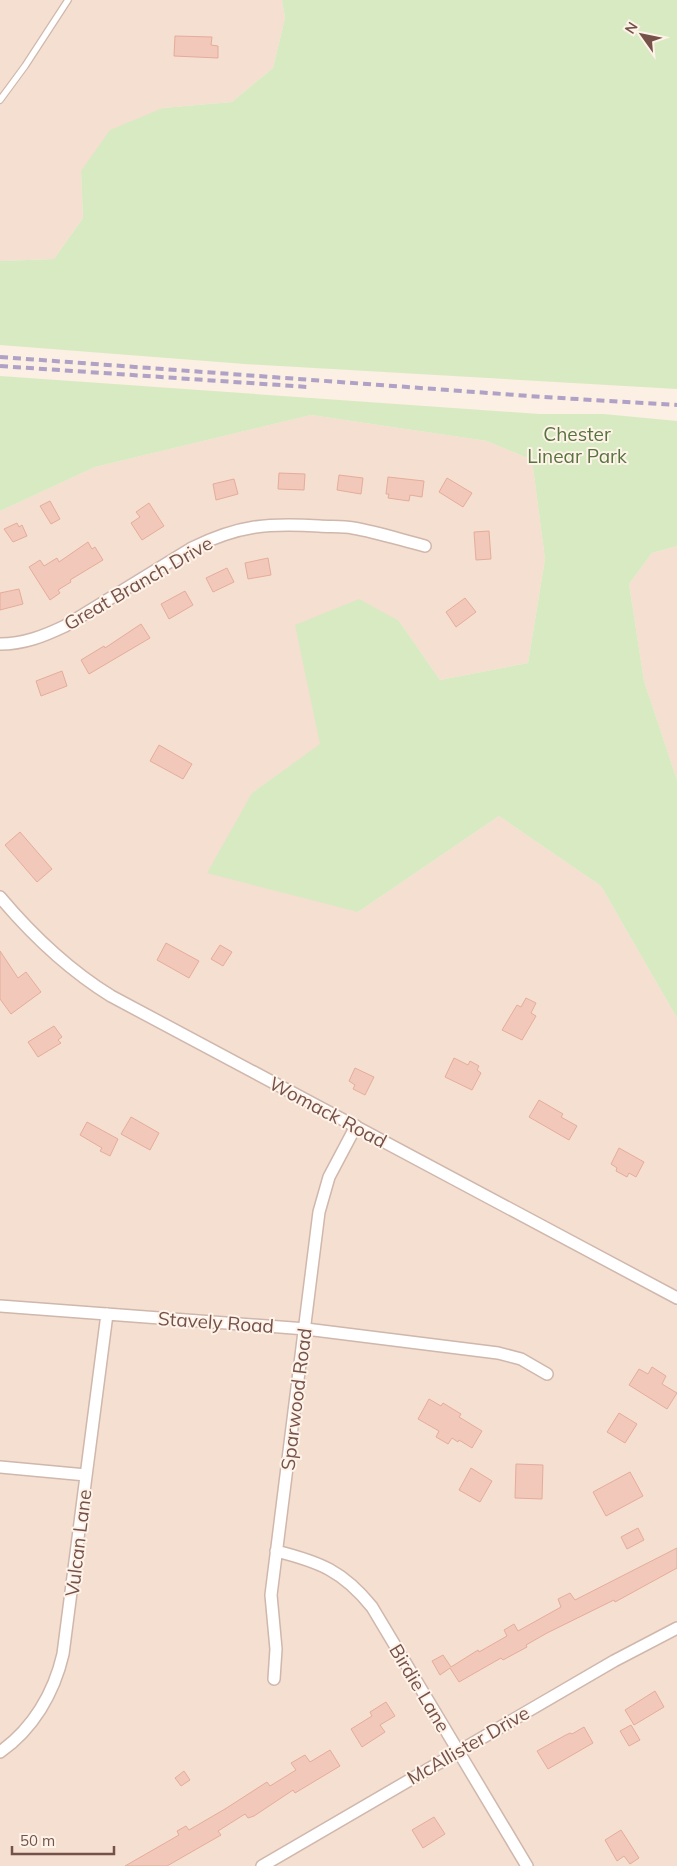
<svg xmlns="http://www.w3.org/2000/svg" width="677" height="1866" viewBox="0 0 677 1866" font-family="Mulish,sans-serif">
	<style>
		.residential { fill: #f4dfd1 }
		.green { fill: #d8eac1 }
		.building { fill: #f2c8ba; stroke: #e5ac9a }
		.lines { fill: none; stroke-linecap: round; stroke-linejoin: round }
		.service-casing { stroke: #d0b7ac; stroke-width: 8 }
		.minor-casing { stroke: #d0b7ac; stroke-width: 14 }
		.service { stroke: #fff; stroke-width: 5.5 }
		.minor { stroke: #fff; stroke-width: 11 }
		.rail { stroke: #b0a1c6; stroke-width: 4; stroke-dasharray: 8 5; stroke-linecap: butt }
		.labels { text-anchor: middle; stroke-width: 4; stroke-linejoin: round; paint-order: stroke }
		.park-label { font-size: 19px; fill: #56743e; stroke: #fff3e9 }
		.street-label { font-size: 19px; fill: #745249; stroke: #fff3e9 }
	</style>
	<rect width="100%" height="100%" fill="#fcefe3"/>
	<path class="residential" d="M0,0H282L285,18L273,68L232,102L163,108L81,171L83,218L54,259L0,261Z
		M311,415L487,441L532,460L545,559L528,663L440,680L399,621L321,744L252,793L358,912L499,816L601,886L677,1018V1866H0V511L95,467Z
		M677,546V780L644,681L629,584L652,553Z"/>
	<path class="green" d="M282,0H677V389L245,364L0,345V261L54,259L83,218L81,171L110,130L163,108L232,102L273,68L285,18Z
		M0,376L539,414H603L677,421V546L652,553L629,584L644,681L677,780V1018L601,886L499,816L358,912L207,873L252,793L320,744L295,625L359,599L399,621L440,680L528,663L545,559L532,460L487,441L311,415L95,467L0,511Z"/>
	<path class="building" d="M175,36L212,37L211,45L218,46V58L174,56Z
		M279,473L305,474L304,490L278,489Z
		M339,475L363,478L361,494L337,490Z
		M388,477L424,481L422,497L410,495L409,501L388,498L389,494H386Z
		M447,478L472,493L463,507L439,492Z
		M234,479L238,494L216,500L213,484Z
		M50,501L60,519L51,524L40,506Z
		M149,503L164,526L142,540L131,523L140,517L136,512Z
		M17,523L19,527L22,525L27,536L13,542L4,529Z
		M489,531L491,559L476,560L474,532Z
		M88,542L92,549L95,547L103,560L70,580L71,582L58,590L60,593L50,600L29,567L40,560L44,566L57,558L59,562Z
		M268,558L271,575L248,579L245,563Z
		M227,568L234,582L213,592L206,578Z
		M19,589L23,604L0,610V593Z
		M185,591L193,605L169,619L161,604Z
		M465,598L476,612L456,627L446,612Z
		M141,624L150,638L89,674L81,660L104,646L105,648Z
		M62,671L67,686L41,696L36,681Z
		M159,745L192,764L183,779L150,761Z
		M20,832L52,869L37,882L5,845Z
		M166,943L199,961L189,978L157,960Z
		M220,945L232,952L223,966L211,959Z
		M0,951L18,978L26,972L41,992L11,1014L0,999Z
		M526,998L536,1003L531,1013L536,1016L522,1040L502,1030L517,1005L521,1007Z
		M54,1026L62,1037L58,1040L61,1043L38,1057L28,1042Z
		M454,1058L468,1065L470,1061L479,1066L477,1070L481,1073L472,1090L445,1077Z
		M355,1068L374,1077L365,1095L353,1089L355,1085L349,1081Z
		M539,1100L563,1114L561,1117L577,1126L569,1140L529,1117Z
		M131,1117L159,1133L150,1150L121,1134Z
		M87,1122L118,1139L110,1156L100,1151L102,1148L80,1135Z
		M619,1148L644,1162L636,1177L629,1173L627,1177L616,1171L617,1168L611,1164Z
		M652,1367L666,1376L662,1384L677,1393L667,1409L629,1385L639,1369L648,1374Z
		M429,1399L441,1406L443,1403L461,1414L459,1417L482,1431L472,1448L459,1440L458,1442L452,1438L448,1444L436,1437L439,1431L418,1419Z
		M619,1413L637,1424L625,1443L607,1432Z
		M516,1464L543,1465L542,1499L515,1498Z
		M471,1468L492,1481L480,1502L459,1490Z
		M630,1472L643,1496L606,1516L593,1492Z
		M638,1528L644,1540L627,1549L621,1537Z
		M677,1548V1568L615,1602L614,1600L547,1633L526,1645L527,1647L503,1660L501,1658L459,1682L450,1668L440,1675L432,1661L443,1655L451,1667L478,1650L479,1652L507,1636L504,1630L514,1624L518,1631L561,1607L558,1599L570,1593L575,1600Z
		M655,1691L664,1707L634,1725L625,1710Z
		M386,1702L395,1716L380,1725L385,1732L362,1747L351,1729L372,1716L370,1712Z
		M631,1725L640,1740L629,1746L620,1731Z
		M584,1727L593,1743L548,1769L537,1751L564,1736L570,1733L572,1734Z
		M330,1750L340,1766L295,1793L293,1790L254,1816L248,1818L245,1814L218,1831L221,1835L167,1866H125L179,1835L177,1831L186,1826L189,1830L225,1809L267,1782L270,1786L296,1770L291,1763L305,1755L310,1762Z
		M184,1771L190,1780L181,1786L175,1778Z
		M434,1817L445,1834L423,1848L412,1830Z
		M621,1830L639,1858L630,1864L624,1856L617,1861L605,1840Z"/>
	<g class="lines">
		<defs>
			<path id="service" d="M0,100L25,66L68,0"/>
			<path id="minor" d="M0,644C24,644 44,636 65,626L192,548C239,525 267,523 319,526C330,527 342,526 353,528C377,532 401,540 425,546
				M0,897C32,935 69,970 111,996L677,1298
				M0,1306L306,1329L498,1353L521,1359L547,1374
				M0,1467L86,1475
				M276,1551C320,1562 343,1571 372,1607L527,1866
				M274,1679L276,1649L271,1595L319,1212L329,1177L356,1126
				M0,1752C33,1729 54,1693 63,1654L107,1314
				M262,1866L614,1661L677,1628"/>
		</defs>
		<use href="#service" class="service-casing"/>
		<use href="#minor" class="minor-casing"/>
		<use href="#service" class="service"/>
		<use href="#minor" class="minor"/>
		<path class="rail" d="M0,357L543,397L677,405
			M0,366L308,387"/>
	</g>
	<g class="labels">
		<g class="park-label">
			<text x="577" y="441">Chester<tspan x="577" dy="22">Linear Park</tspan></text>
		</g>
		<g class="street-label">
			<text transform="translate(138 583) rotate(-30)" y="7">Great Branch Drive</text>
			<text transform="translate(328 1112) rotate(28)" y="7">Womack Road</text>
			<text transform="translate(216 1322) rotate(4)" y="7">Stavely Road</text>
			<text transform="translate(296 1399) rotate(-83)" y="7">Sparwood Road</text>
			<text transform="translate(78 1543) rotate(-83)" y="7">Vulcan Lane</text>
			<text transform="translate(420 1688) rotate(59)" y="7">Birdie Lane</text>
			<text transform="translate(468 1745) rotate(-30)" y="7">McAllister Drive</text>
		</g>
	</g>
	<g transform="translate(642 35) rotate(303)" stroke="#fff3e9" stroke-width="4" paint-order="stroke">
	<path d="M0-4L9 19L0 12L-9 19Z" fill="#745249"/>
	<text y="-8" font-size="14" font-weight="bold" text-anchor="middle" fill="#745249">N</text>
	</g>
	<path d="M12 1846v8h102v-8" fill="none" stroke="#745249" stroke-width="2.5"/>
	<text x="20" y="1846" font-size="15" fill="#745249" stroke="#fff3e9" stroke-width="4" paint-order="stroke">50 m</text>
</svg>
